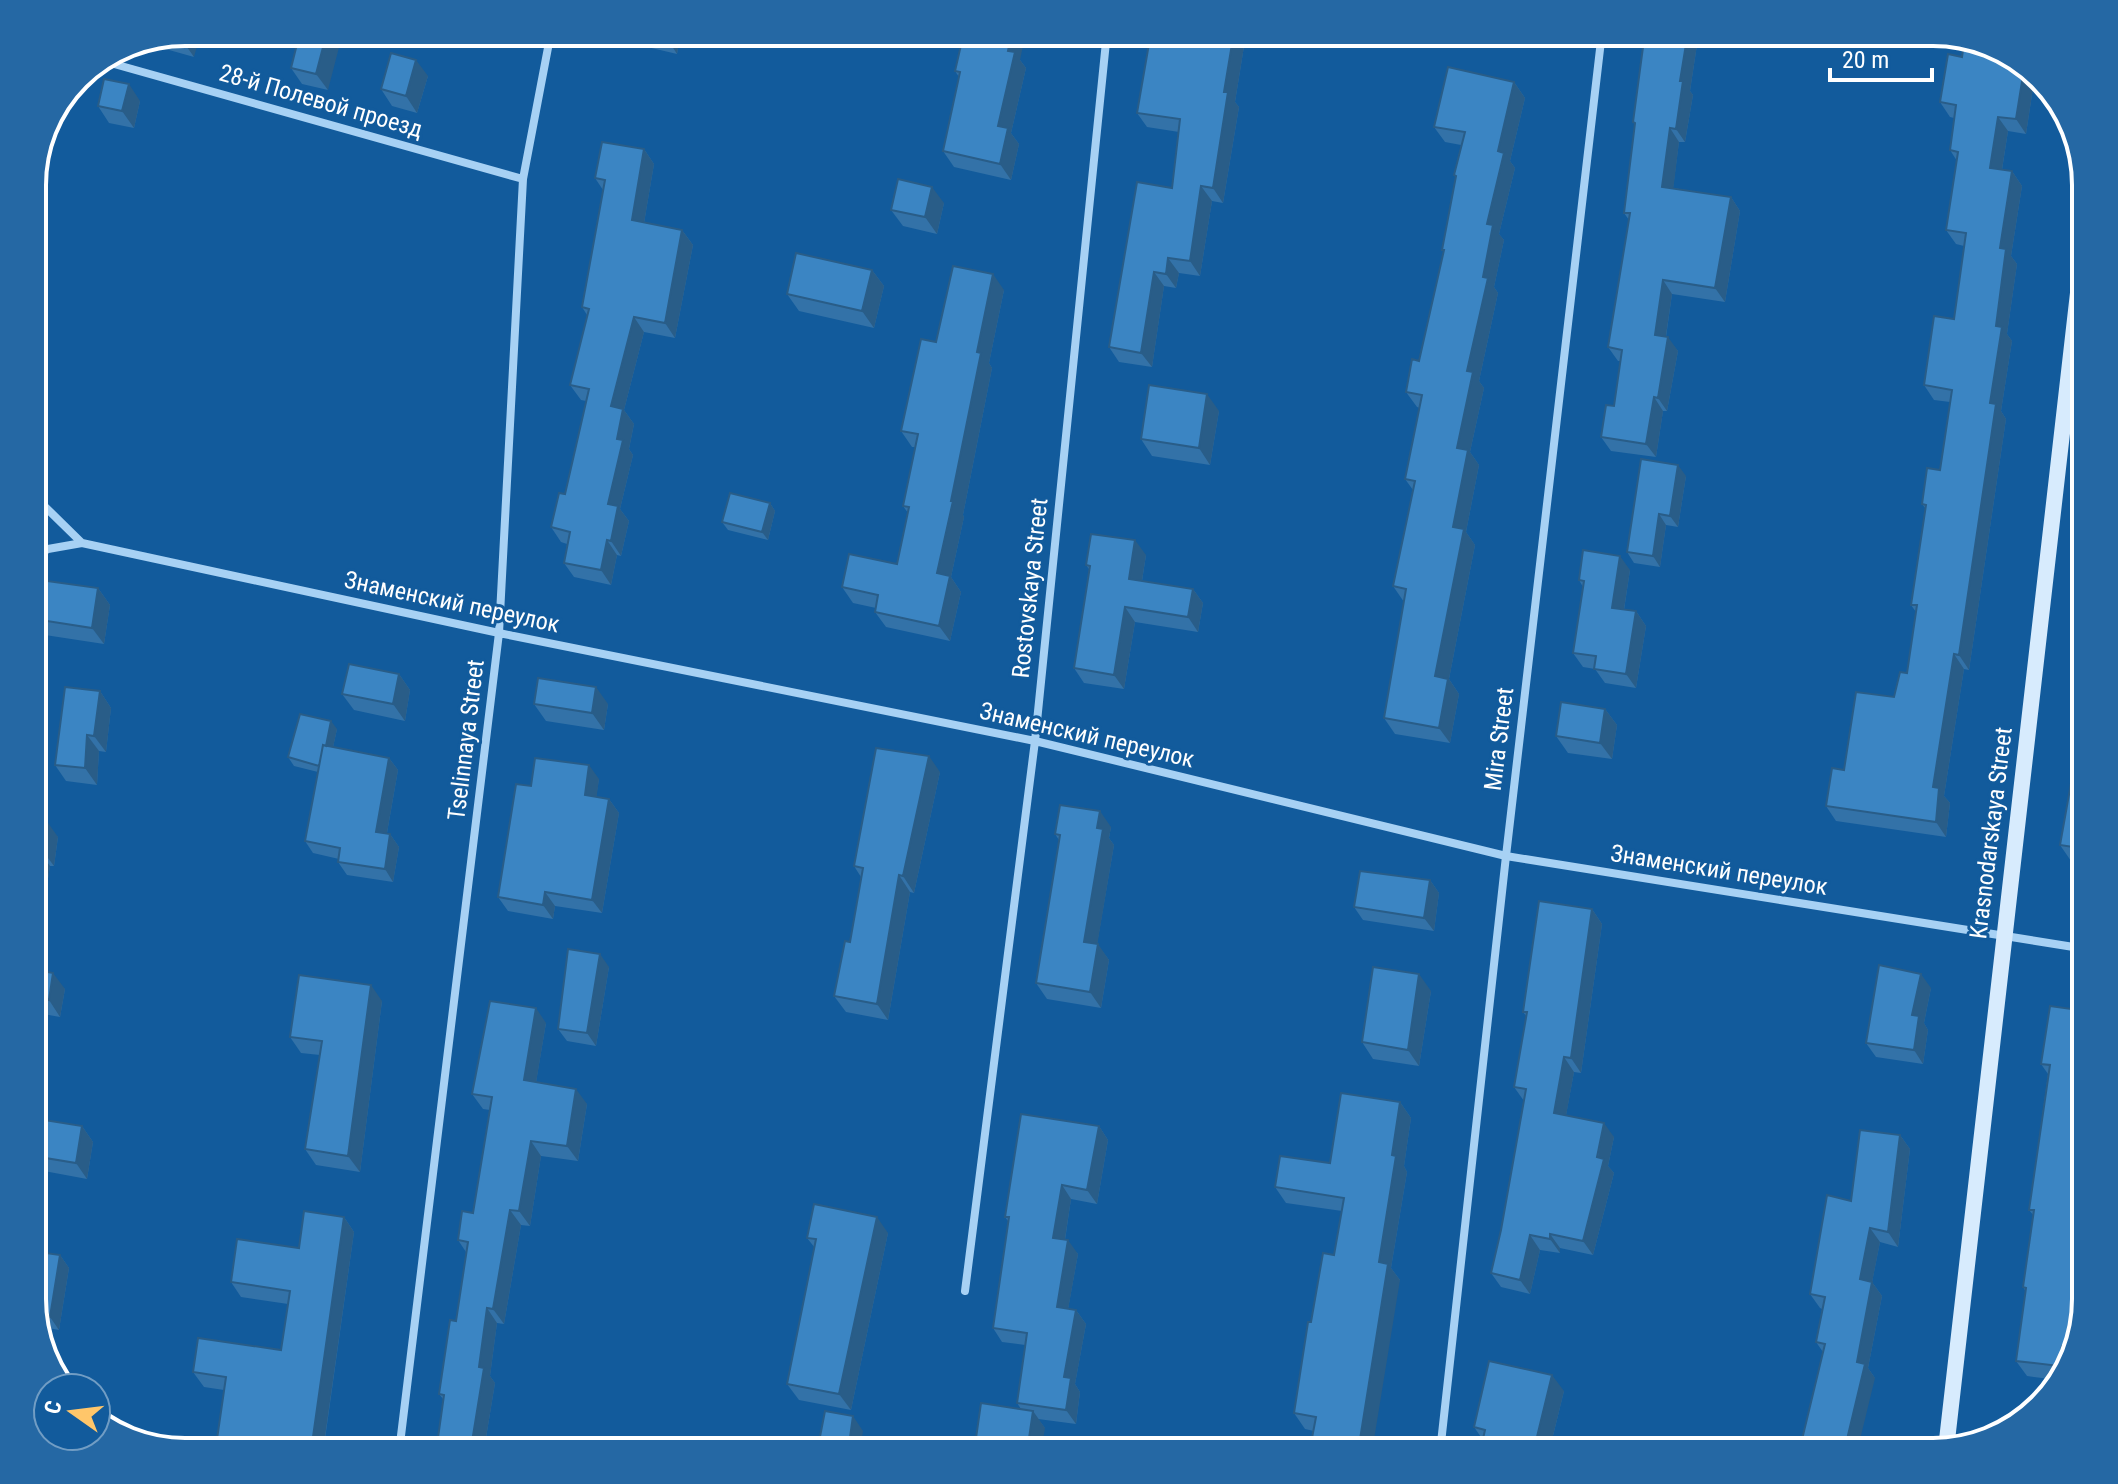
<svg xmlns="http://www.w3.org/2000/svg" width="2118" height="1484" viewBox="0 0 2118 1484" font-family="'Roboto Condensed',sans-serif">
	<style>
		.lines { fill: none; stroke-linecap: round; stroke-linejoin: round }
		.street { stroke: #a7d1f4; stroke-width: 8 }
		.secondary { stroke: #d7ebfd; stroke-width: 16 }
		.wall { fill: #3372a8 }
		.shaded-wall { fill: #295d88 }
		.building { fill: #3b85c3; stroke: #295d88; stroke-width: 2 }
		.labels { text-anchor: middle; stroke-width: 6; stroke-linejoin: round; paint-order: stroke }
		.street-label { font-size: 24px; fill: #fff; stroke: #125b9c }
		.rim { fill: none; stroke: #fff; stroke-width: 4 }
	</style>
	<rect width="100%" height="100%" fill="#125b9c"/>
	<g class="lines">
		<path class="street" d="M107,62L523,179
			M32,494L82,543
			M32,558L48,549L82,543L499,633L1035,741L1506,856L2086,949
			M965,1291L1035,741L1107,32
			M399,1452L499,633L523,179L551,32
			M950,1452L952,1441
			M1440,1452L1506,856L1602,32"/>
		<path class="secondary" d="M1946,1449L2086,223"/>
	</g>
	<path class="wall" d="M185,32L194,57L162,48L158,42Z
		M300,32L328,90L302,84L291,68Z
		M630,32H681L677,54L639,45Z
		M1464,32H1525L1523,44L1466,34Z
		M1645,32H1738L1736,44L1698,38L1690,91L1693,95L1685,142H1679L1673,188L1731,197L1740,211L1725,302L1672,294L1666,337L1678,351L1667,411H1663L1656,457L1611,451L1601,437L1614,406L1620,361H1618L1608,347L1629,220L1624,213L1635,125L1633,122Z
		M1246,34L1235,102L1239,107L1223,203L1212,201L1200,276L1179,273L1176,288L1164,286L1152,367L1119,362L1109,347L1172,188L1179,132L1147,127L1137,113Z
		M1020,60L1026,68L1011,133L1019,144L1011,180L954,167L943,151L959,77L955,71Z
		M2026,63L2035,75L2026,134L2008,131L2002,170L2012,171L2022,186L2011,256L2017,264L2007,334L2012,341L2001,411L2006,419L1969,670L1964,669L1944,796L1950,803L1946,837L1836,821L1826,806L1844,770L1894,697L1907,673L1916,612L1911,605L1926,509L1922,504L1940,470L1950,402L1934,400L1924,385L1954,319L1964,246L1956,244L1946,230L1957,161L1950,150L1954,118L1950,117L1940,102Z
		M428,76L417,113L392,106L381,89Z
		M1514,82L1525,98L1510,161L1515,168L1499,234L1504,240L1494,287L1498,293L1479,381L1484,388L1470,452L1479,465L1466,532L1475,545L1449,679L1459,694L1450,743L1395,734L1384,718L1404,602L1393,586L1413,490L1405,479L1420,408L1417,407L1406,392L1419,361L1444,252L1442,250L1456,178L1454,175L1461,145L1445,142L1434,127Z
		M140,101L134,128L109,123L98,106Z
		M644,149L654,164L644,223L682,230L693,245L675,338L644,332L624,410L634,424L629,449L633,455L620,509L629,521L621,556L617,555L611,585L574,577L564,563L567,544L561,542L551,527L565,494L586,401L581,400L570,385L587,315L582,307L603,190L595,178Z
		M944,203L937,234L903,226L891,210Z
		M872,270L884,286L874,328L799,311L787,294Z
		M1004,290L989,363L992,368L963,515L964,517L951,577L961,592L950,641L886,627L875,612L876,608L853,603L842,587L897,564L908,513L903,506L915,447H912L901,431L936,342Z
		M1219,411L1210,465L1152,456L1141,439Z
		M1686,476L1678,527L1666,525L1660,567L1634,563L1627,552Z
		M770,503L775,511L768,540L728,530L722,522Z
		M1146,555L1142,581L1193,589L1203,603L1198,632L1135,622L1124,689L1084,683L1074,668L1089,569L1086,565Z
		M1630,570L1624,610L1636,611L1646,626L1636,688L1605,683L1595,669L1583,667L1573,653L1583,587L1579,580Z
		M98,588L110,605L104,644L45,635L34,619Z
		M399,674L410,690L405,721L354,710L342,694Z
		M100,691L111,708L106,752L99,751L97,785L66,781L55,765Z
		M2086,699V863L2071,861L2060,845Z
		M534,704H608L604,730L546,721Z
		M1605,709L1617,725L1612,759L1568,753L1556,736Z
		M337,729L333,747L389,758L398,770L387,833L390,834L399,847L393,882L347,875L338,862L339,859L313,853L305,841L318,772L294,766L288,757Z
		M940,772L914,893L910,892L888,1020L846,1012L834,996L850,942L861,877L854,866Z
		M599,779L596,797L609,799L619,813L602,913L555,906L553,919L508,911L498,897L531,786Z
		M32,819L58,837L54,866H50L35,960H32Z
		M1111,827L1109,838L1114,845L1097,944L1109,960L1101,1008L1047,999L1036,983L1059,840L1055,834Z
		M1430,880L1439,893L1434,931L1363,920L1354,907Z
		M1592,909L1602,924L1581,1073L1574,1072L1566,1115L1614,1137L1608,1166L1614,1173L1593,1255L1560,1248V1253L1540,1250L1530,1294L1501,1287L1491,1273L1501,1230L1524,1101L1514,1087L1527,1017L1523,1012Z
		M609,967L596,1046L567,1041L558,1029Z
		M32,969L65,989L60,1017L32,1012Z
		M1931,988L1924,1023L1928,1030L1923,1064L1876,1057L1866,1043Z
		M1431,991L1419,1066L1373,1059L1362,1042Z
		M382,1001L360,1172L316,1165L305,1149L320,1055L301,1053L290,1037Z
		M2086,1011V1299L2058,1380L2027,1376L2016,1361L2026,1292L2023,1287L2034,1216L2029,1210L2048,1074L2041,1064Z
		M546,1023L536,1082L587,1104L578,1161L541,1156L530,1226L521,1225L504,1324L497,1323L490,1376L495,1383L484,1450L439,1394L456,1321L466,1252L458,1240L473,1213L490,1110L483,1109L472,1094Z
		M32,1050L44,1066L34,1118L82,1126L93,1142L87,1179L44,1171L32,1237Z
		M1400,1102L1411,1118L1404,1166L1407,1172L1391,1268L1400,1280L1317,1444L1312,1438L1314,1431L1305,1429L1294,1413L1311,1322L1334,1255L1342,1211L1286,1203L1275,1187L1330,1163Z
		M1099,1126L1108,1140L1097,1204L1071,1199L1065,1240L1078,1254L1068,1309L1076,1310L1086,1324L1075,1384L1080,1392L1076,1424L1038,1419L1045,1428L1021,1409L1017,1403L1025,1345L1002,1342L993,1328L1008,1221L1005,1217Z
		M1900,1135L1910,1149L1898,1247L1880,1242L1872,1282L1882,1296L1868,1368L1875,1378L1823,1352L1816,1342L1822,1309L1820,1308L1810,1294L1851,1201Z
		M344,1217L354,1232L325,1439L334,1452H226L217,1439L224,1390L204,1387L193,1372L281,1350L288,1304L241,1297L231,1282L299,1248Z
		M888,1233L851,1410L799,1400L787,1384L815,1248L807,1238Z
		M60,1255L69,1268L59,1330L38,1326L32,1308Z
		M1564,1391L1549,1452H1480L1483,1440L1474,1427Z"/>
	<path class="shaded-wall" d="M184,32H201L194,57L182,40Z
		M327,32H343L328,90L316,74Z
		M667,32H681L677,54L666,37Z
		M1012,32H1026L1020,60L1026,68L1011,133L1019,144L1011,180L1000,164L998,126L1008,51Z
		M1234,32H1245L1246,34L1235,102L1239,107L1223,203L1213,188L1224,92Z
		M1515,32H1525L1523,44Z
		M1688,32H1695L1698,38L1690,91L1693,95L1685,142L1676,129L1680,81Z
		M1728,32H1738L1736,44Z
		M416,60L428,76L417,113L406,96Z
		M2025,63L2035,75L2026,134L2016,119Z
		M1514,82L1525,98L1510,161L1515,168L1499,234L1504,240L1494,287L1498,293L1479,381L1484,388L1470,452L1479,465L1466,532L1475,545L1449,679L1459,694L1450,743L1439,728L1435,676L1453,527L1457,448L1467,371L1483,277L1487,224L1498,151Z
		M129,84L140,101L134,128L122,111Z
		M1998,117L2008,131L2000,182L1990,168Z
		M1670,128L1679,142L1672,200L1662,187Z
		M644,149L654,164L642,235L632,220Z
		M2012,171L2022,186L2011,256L2017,264L2007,334L2012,341L2001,411L2006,419L1969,670L1959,655L1990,403L2000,248Z
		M1201,186L1212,201L1200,276L1190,261Z
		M932,187L944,203L937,234L925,217Z
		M1731,197L1740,211L1725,302L1715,288Z
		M682,230L693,245L675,338L665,323Z
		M1168,258L1179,273L1176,288L1166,274Z
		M872,270L884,286L874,328L862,311Z
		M1154,272L1164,286L1152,367L1141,353Z
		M993,274L1004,290L989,363L992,368L963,515L964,517L951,577L961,592L950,641L939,626L937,573L951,501L977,352Z
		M1663,280L1672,294L1664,349L1655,335Z
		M634,317L644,332L624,410L634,424L629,449L633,455L620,509L629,521L621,556L611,541L608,504L617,439L611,406Z
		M1668,337L1678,351L1667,411L1658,398Z
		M1207,394L1219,411L1210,465L1199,448Z
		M1654,397L1663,411L1656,457L1646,444Z
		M1678,465L1686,476L1678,527L1670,516Z
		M770,503L775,511L768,540L762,532Z
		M1659,514L1666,525L1660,567L1653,556Z
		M607,540L617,555L611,585L601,570Z
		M1135,540L1146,555L1140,593L1129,579Z
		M1620,556L1630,570L1622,622L1612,608Z
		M98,588L110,605L104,644L92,628Z
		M1193,589L1203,603L1198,632L1188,617Z
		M1125,607L1135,622L1124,689L1114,675Z
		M1636,611L1646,626L1636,688L1626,674Z
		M1954,654L1964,669L1944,796L1950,803L1946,837L1936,822L1933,787Z
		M399,674L410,690L405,721L393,704Z
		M596,687L608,704L604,730L592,713Z
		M100,691L111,708L106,752L94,736Z
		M1605,709L1617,725L1612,759L1600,743Z
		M331,721L337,729L327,775L321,766Z
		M87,735L99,751L97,785L85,768Z
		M929,756L940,772L914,893L903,876Z
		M389,758L398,770L385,844L376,832Z
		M589,765L599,779L595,809L585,795Z
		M609,799L619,813L602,913L592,900Z
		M1100,811L1111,827L1109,838L1114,845L1095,958L1084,942Z
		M46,820L58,837L54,866L42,850Z
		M390,834L399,847L393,882L385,869Z
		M38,849L50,866L35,960L32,956V887Z
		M899,875L910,892L888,1020L877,1004Z
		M1430,880L1439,893L1434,931L1424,918Z
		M545,892L555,906L553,919L543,905Z
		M1592,909L1602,924L1581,1073L1571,1058Z
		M1098,944L1109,960L1101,1008L1090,992Z
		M600,954L609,967L596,1046L587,1033Z
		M53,973L65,989L60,1017L49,1000Z
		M1419,974L1431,991L1419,1066L1408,1050Z
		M1921,974L1931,988L1924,1023L1928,1030L1923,1064L1914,1050L1912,1015Z
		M371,985L382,1001L360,1172L348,1156Z
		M536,1008L546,1023L534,1095L524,1080Z
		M34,1051L44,1066L32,1128V1057Z
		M1564,1057L1574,1072L1564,1127L1554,1113Z
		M576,1089L587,1104L578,1161L567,1146Z
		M1400,1102L1411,1118L1404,1166L1407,1172L1391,1268L1400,1280L1372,1452H1358L1379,1262L1392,1155Z
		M2086,1120V1191L2076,1178Z
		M1604,1123L1614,1137L1608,1166L1614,1173L1593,1255L1583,1241Z
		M82,1126L93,1142L87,1179L76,1163Z
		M1099,1126L1108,1140L1097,1204L1087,1190Z
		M1900,1135L1910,1149L1898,1247L1888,1232Z
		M531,1141L541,1156L530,1226L519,1211Z
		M33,1156L44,1171L32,1237V1160Z
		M1062,1185L1071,1199L1063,1252L1053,1238Z
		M510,1210L521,1225L504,1324L493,1309Z
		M344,1217L354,1232L323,1451L313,1437Z
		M877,1217L888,1233L851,1410L839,1394Z
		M1870,1228L1880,1242L1870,1293L1860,1279Z
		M1550,1234L1560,1248V1253L1550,1239Z
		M1530,1235L1540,1250L1530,1294L1520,1280Z
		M1068,1240L1078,1254L1066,1321L1057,1307Z
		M60,1255L69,1268L59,1330L50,1317Z
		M1872,1282L1882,1296L1868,1368L1875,1378L1857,1452H1844L1857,1362Z
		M487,1308L497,1323L490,1376L495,1383L484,1450L485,1452H478L472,1442L479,1367Z
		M1076,1310L1086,1324L1075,1384L1080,1392L1076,1424L1066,1410L1064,1377Z
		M2062,1346L2067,1354L2062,1371L2059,1366Z
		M1552,1375L1564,1391L1549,1452H1544L1536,1441Z
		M1033,1411L1045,1428L1041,1452H1027Z
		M853,1416L863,1431L860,1452H848Z
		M325,1439L334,1452H323Z
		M1526,1439L1535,1452H1523Z"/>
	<path class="building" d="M184,32L182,40L171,37Z
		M300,32H327L316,74L291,68Z
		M642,32H667L666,37Z
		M964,32H1012L1008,51L1015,52L998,126L1008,128L1000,164L943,151L960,72L955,71Z
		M1151,32H1234L1224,92H1228L1213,188L1201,186L1190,261L1168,258L1166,274L1154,272L1141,353L1109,347L1137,182L1172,188L1180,119L1137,113Z
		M1645,32H1688L1680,81H1683L1676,129L1670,128L1662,187L1731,197L1715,288L1663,280L1655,335L1668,337L1658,398L1654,397L1646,444L1601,437L1606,405L1614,406L1622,350L1608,347L1630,213H1624L1635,123L1633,122Z
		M1964,43L2025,63L2016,119L1998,117L1990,168L2012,171L2000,248L2006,249L1996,326L2002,327L1990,403L1996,404L1959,655L1954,654L1933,787L1939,788L1936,822L1826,806L1832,768L1844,770L1856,692L1894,697L1900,672L1907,673L1917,605H1911L1926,505L1922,504L1927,468L1940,470L1952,390L1924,385L1934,316L1954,319L1966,233L1946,230L1958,152L1950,150L1956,105L1940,102L1948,54L1962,57Z
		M391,53L416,60L406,96L381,89Z
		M1448,67L1514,82L1498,151L1504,153L1487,224L1493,225L1483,277L1488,278L1467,371L1473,372L1457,448L1468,450L1453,527L1464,529L1435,676L1448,679L1439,728L1384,718L1406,589L1393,586L1415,481L1405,479L1422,395L1406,392L1412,359L1419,361L1444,250H1442L1456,176L1454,175L1465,132L1434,127Z
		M104,79L129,84L122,111L98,106Z
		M602,142L644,149L632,220L682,230L665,323L634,317L611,406L623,409L617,439L623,440L608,504L618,506L611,541L607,540L601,570L564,563L570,532L551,527L559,493L565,494L589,389L570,385L589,309L582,307L605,180L595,178Z
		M898,179L932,187L925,217L891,210Z
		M796,253L872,270L862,311L787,294Z
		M953,266L993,274L977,352L981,353L951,501H953L937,573L950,576L939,626L875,612L878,595L842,587L849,554L897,564L909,507L903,506L918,434L901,431L921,339L936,342Z
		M1149,385L1207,394L1199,448L1141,439Z
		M1641,459L1678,465L1670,516L1659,514L1653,556L1627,552Z
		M730,493L770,503L762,532L722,522Z
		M1091,534L1135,540L1129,579L1193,589L1188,617L1125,607L1114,675L1074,668L1090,566L1086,565Z
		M1583,550L1620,556L1612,608L1636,611L1626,674L1594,669L1596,656L1573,653L1584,581L1579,580Z
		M40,580L98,588L92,628L34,619Z
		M349,664L399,674L393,704L342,694Z
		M538,678L596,687L592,713L534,704Z
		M65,687L100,691L94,736L87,735L85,768L55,765Z
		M2086,699V849L2060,845Z
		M1561,702L1605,709L1600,743L1556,736Z
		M300,714L331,721L326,746L323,745L319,766L288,757Z
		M323,745L389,758L376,832L390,834L385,869L338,862L340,848L305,841Z
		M876,748L929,756L903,876L899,875L877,1004L834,996L845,941L850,942L863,868L854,866Z
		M535,758L589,765L585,795L609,799L592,900L545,892L543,905L498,897L516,784L531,786Z
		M1060,805L1100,811L1097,828L1103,829L1084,942L1098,944L1090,992L1036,983L1060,835L1055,834Z
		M32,819L46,820L42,850L38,849L32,887Z
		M1360,871L1430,880L1424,918L1354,907Z
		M1539,901L1592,909L1571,1058L1564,1057L1554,1113L1604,1123L1597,1157L1604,1159L1583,1241L1550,1234V1239L1530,1235L1520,1280L1491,1273L1501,1230L1526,1089L1514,1087L1527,1012H1523Z
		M568,949L600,954L587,1033L558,1029Z
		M1879,965L1921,974L1912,1015L1919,1016L1914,1050L1866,1043Z
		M1373,967L1419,974L1408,1050L1362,1042Z
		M32,969L53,973L49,1000L32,997Z
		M299,975L371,985L348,1156L305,1149L322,1041L290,1037Z
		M490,1001L536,1008L524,1080L576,1089L567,1146L531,1141L519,1211L510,1210L493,1309L487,1308L479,1367L484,1368L472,1442L479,1443L478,1452H436L444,1395L439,1394L450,1320L456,1321L468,1242L458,1240L462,1211L473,1213L492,1097L472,1094Z
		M2050,1006L2086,1011V1120L2076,1178L2086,1179V1299L2070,1347L2062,1346L2059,1366L2016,1361L2026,1288L2023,1287L2034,1210H2029L2050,1065L2041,1064Z
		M1341,1093L1400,1102L1392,1155L1396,1156L1379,1262L1388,1264L1358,1452H1315L1318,1439L1312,1438L1316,1417L1294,1413L1308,1322H1311L1323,1253L1334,1255L1344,1198L1275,1187L1280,1156L1330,1163Z
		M1021,1114L1099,1126L1087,1190L1062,1185L1053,1238L1068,1240L1057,1307L1076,1310L1064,1377L1071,1378L1066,1410L1017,1403L1027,1333L993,1328L1009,1217H1005Z
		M32,1118L82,1126L76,1163L33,1156L32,1160Z
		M1860,1130L1900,1135L1888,1232L1870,1228L1860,1279L1872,1282L1857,1362L1865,1364L1844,1452H1799L1825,1344L1816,1342L1825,1297L1810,1294L1827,1195L1851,1201Z
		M814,1204L877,1217L839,1394L787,1384L816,1239L807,1238Z
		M304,1211L344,1217L313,1437L325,1439L323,1452H270L264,1451L265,1446L217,1439L226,1377L193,1372L198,1338L281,1350L290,1291L231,1282L237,1239L299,1248Z
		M32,1251L60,1255L50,1317L34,1314L32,1308Z
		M1489,1361L1552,1375L1536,1441L1526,1439L1523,1452H1480L1485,1430L1474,1427Z
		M981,1403L1033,1411L1027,1452H974Z
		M825,1411L853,1416L848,1452H817Z"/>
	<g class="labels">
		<g class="street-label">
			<text transform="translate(321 101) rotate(16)" y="8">28-й Полевой проезд</text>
			<text transform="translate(1030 588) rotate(-84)" y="8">Rostovskaya Street</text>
			<text transform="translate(452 602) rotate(12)" y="8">Знаменский переулок</text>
			<text transform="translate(1087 735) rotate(13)" y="8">Знаменский переулок</text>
			<text transform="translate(1499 739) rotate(-83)" y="8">Mira Street</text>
			<text transform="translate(466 740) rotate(-83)" y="8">Tselinnaya Street</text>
			<text transform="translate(1991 833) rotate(-83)" y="8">Krasnodarskaya Street</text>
			<text transform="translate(1719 870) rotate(9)" y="8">Знаменский переулок</text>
		</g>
	</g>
	<path d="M0 0H2118V1484H0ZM185 46H1933A139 139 0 0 1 2072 185V1299A139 139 0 0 1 1933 1438H185A139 139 0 0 1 46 1299V185A139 139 0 0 1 185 46Z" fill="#2568a4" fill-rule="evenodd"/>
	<path class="rim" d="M185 46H1933A139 139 0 0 1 2072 185V1299A139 139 0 0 1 1933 1438H185A139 139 0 0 1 46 1299V185A139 139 0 0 1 185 46Z"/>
	<g transform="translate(72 1412) rotate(284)"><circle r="38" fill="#125b9c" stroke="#719dc4" stroke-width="2"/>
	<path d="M0-6L14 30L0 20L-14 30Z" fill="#ffc66a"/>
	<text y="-12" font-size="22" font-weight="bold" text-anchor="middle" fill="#ffffff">С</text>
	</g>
	<path d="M1830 68v12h102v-12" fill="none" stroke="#ffffff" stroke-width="4"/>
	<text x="1842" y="68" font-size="24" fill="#ffffff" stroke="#125b9c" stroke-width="6" paint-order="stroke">20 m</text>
</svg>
